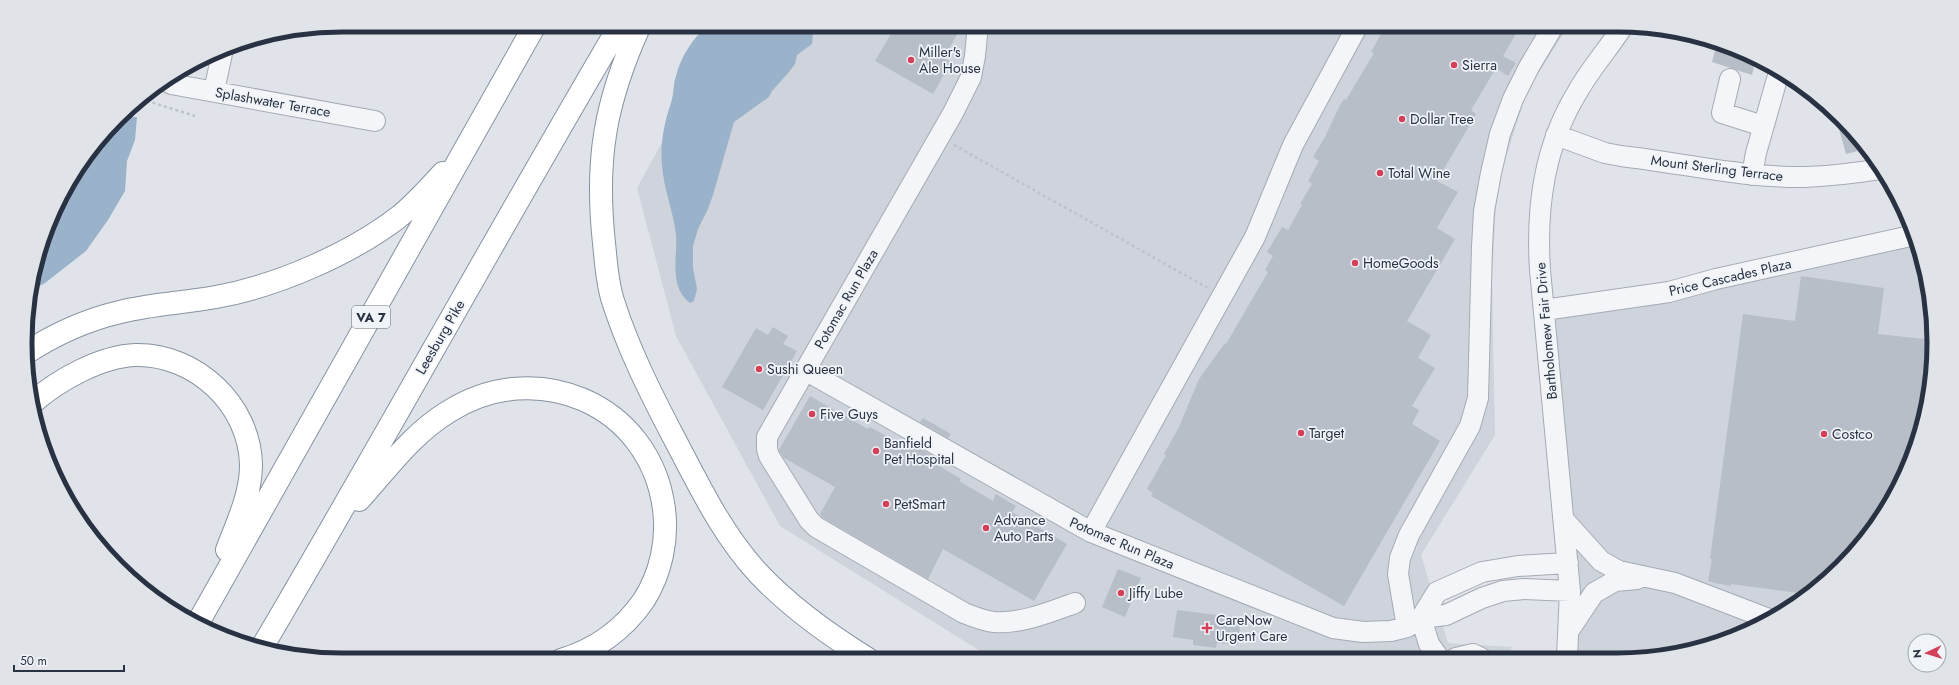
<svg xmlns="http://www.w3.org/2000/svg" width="1959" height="685" viewBox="0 0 1959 685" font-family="Jost,sans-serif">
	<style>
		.built { fill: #ced3dc }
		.water { fill: #9ab3cb }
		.building { fill: #b7bec7 }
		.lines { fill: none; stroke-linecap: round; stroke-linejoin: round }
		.minor-casing { stroke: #a5abb4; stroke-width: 22 }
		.highway-casing { stroke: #8792a1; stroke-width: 24 }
		.path { stroke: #bec2c9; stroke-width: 2.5; stroke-dasharray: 3 3; stroke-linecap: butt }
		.minor { stroke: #f3f5f8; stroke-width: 20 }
		.highway { stroke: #fff; stroke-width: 22 }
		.poi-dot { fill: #d44059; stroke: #f0f3f7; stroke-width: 1.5 }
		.labels { text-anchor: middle; stroke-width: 3.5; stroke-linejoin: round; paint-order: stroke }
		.shield { fill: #f0f3f7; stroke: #646c78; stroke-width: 1 }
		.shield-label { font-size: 13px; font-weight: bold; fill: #283242 }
		.poi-label { font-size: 14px; fill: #283242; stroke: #f0f3f7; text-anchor: start }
		.street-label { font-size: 14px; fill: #283242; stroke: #f0f3f7 }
		.rim { fill: none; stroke: #283242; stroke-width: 5 }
	</style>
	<rect width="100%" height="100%" fill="#e0e4ea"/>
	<path class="built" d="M726,25H1569L1528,89L1497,185L1492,278L1495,435L1421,555L1448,643L1512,647L1508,658L993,659L780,526L676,336L637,188Z
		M1917,240L1931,301L1933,363L1923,424L1891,501L1826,581L1757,627L1658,657H1567L1544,310Z"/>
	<path class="water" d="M708,25H817L813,33L812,44L797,55L795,64L789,72L772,91L769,97L734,122L713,195L708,209L698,229L693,246V268L697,289L694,301L690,303C668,286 678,257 676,234C673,211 664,189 662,166C660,144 664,123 671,103C674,94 673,84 676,76C681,56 693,38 708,25Z
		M121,117H137L135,140L127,161L125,191L108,220L86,251L45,283L31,291L58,202L90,149Z"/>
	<path class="building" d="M896,25H934L942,30L945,25H962L944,58L951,62L933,94L875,61Z
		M1386,25H1521L1503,56L1516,63L1508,76L1496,68L1471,110L1476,114L1437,181L1458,192L1437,228L1455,239L1407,321L1431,335L1418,358L1435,368L1412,406L1419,410L1412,424L1440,441L1344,606L1151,496L1153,493L1147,489L1166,455L1164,454L1179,427L1199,379L1225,343L1226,344L1268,272L1265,270L1273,256L1267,252L1282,227L1288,230L1302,205L1300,204L1312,184L1308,181L1319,161L1313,157L1325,137L1340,105L1344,99L1346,100L1374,53L1371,52Z
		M1717,43L1756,57L1752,75L1712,62Z
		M1835,115L1855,133L1866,149L1846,154Z
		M1801,276L1884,288L1878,334L1933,340V363L1923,424L1891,501L1826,581L1806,594L1731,584V586L1715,583L1708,581L1712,559H1710L1743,314L1795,321Z
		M773,327L788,336L783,344L797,351L763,410L722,387L756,328L768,335Z
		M810,396L868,429L870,427L906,447L909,442L937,458L934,463L961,479L959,481L993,501L996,494L1016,506L1012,512L1067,544L1034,601L943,549L928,579L823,518L820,514L835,487L784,458L779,450Z
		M923,418L951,434L948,438L920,422Z
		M1118,569L1141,578L1125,617L1102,607Z
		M1177,610L1241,618L1238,645L1217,643L1216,648L1193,645V640L1173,637Z"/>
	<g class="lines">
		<defs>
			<path id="minor" d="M978,25L975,56L971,77L953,113L767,437V449L769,456L809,520L816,527L964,613C974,617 984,621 994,622C1021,624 1050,612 1075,603
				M1730,79L1722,113L1763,126
				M171,84L375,121
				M214,91L223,49
				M1556,135L1605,153L1621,156C1682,163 1743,178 1805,177C1831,176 1856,173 1881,169
				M1752,175L1756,153L1779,72
				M1544,310L1669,292L1716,279L1915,235
				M805,370L1091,532L1333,628L1363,632L1391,631L1407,627L1421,618L1446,615L1482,598L1503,591L1524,589L1570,591
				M1564,520L1601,561L1619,571L1675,583L1769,619
				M1091,532L1255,237L1293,145L1358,25
				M1421,618L1437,592L1482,572L1518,566L1568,563
				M1421,618L1429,644L1439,658
				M1407,627L1398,574L1400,558L1409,535L1470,426L1478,398L1482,247L1484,211L1491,173L1500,134L1513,99L1529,67L1554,25
				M1570,629L1594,593L1615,581L1637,579
				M1567,657L1570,591L1540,270C1536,207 1544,146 1578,91C1591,68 1609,48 1623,26
				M1456,658L1473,654L1481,658"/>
			<path id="highway" d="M640,25C605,102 595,159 604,243C606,262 607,283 613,301C628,348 650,392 673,436C698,483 721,533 758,573C789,606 829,635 868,659
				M26,353C55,334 86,320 120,312C151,304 184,303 216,297C277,286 351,254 400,216C416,203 430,187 443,173
				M32,403C58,380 101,356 136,355C196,354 250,405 251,465C251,495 237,523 227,550
				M359,500C387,469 412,434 448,412C535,356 650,403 664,509C668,540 661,573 644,600C624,629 595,650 561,660
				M199,621L535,25
				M261,649C383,442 498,232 620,25"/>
		</defs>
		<use href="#minor" class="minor-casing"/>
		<use href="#highway" class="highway-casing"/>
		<path class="path" d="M141,99L195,116
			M954,145L1208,288"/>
		<use href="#minor" class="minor"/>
		<use href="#highway" class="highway"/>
	</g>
	<g class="poi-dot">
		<circle cx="911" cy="60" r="4"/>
		<circle cx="1454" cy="65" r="4"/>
		<circle cx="1402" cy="119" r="4"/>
		<circle cx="1380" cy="173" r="4"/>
		<circle cx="1355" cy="263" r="4"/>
		<circle cx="759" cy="369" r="4"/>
		<circle cx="812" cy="414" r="4"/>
		<circle cx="1301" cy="433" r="4"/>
		<circle cx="1824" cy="434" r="4"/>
		<circle cx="876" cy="451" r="4"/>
		<circle cx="886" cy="504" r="4"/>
		<circle cx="986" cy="528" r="4"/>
		<circle cx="1121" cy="593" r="4"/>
		<path d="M1205 622h4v4h4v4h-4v4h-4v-4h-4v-4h4z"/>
	</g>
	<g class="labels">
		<rect class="shield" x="352" y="306" width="38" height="22" rx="3"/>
		<g class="shield-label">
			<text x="371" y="322">VA 7</text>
		</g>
		<g class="poi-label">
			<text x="919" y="57">Miller's<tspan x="919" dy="16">Ale House</tspan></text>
			<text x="1462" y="70">Sierra</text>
			<text x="1410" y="124">Dollar Tree</text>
			<text x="1388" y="178">Total Wine</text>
			<text x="1363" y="268">HomeGoods</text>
			<text x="767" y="374">Sushi Queen</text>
			<text x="820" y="419">Five Guys</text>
			<text x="1309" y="438">Target</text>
			<text x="1832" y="439">Costco</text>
			<text x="884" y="448">Banfield<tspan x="884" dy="16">Pet Hospital</tspan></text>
			<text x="894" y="509">PetSmart</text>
			<text x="994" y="525">Advance<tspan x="994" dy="16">Auto Parts</tspan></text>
			<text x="1129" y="598">Jiffy Lube</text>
			<text x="1216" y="625">CareNow<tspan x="1216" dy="16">Urgent Care</tspan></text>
		</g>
		<g class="street-label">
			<text transform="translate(273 102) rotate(10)" y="5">Splashwater Terrace</text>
			<text transform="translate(1717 168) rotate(7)" y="5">Mount Sterling Terrace</text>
			<text transform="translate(1730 277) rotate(-13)" y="5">Price Cascades Plaza</text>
			<text transform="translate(846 299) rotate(-60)" y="5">Potomac Run Plaza</text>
			<text transform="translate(1546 331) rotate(-95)" y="5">Bartholomew Fair Drive</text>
			<text transform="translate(440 337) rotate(-60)" y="5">Leesburg Pike</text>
			<text transform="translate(1122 543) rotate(23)" y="5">Potomac Run Plaza</text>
		</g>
	</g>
	<path d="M0 0H1959V685H0ZM342 32H1617A310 310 0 0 1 1927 342V343A310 310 0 0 1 1617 653H342A310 310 0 0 1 32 343V342A310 310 0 0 1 342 32Z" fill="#e0e4e9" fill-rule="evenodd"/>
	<path class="rim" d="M342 32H1617A310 310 0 0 1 1927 342V343A310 310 0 0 1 1617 653H342A310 310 0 0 1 32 343V342A310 310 0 0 1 342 32Z"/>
	<g transform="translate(1927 653) rotate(266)"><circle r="19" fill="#f0f3f7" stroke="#a0a6af"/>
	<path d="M0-3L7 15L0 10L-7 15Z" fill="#d44059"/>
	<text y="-6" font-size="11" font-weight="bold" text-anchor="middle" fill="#283242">N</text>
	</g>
	<path d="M14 665v6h110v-6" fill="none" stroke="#283242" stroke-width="2"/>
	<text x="20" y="665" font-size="12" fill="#283242" stroke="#f0f3f7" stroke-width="3" paint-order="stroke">50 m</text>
</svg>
